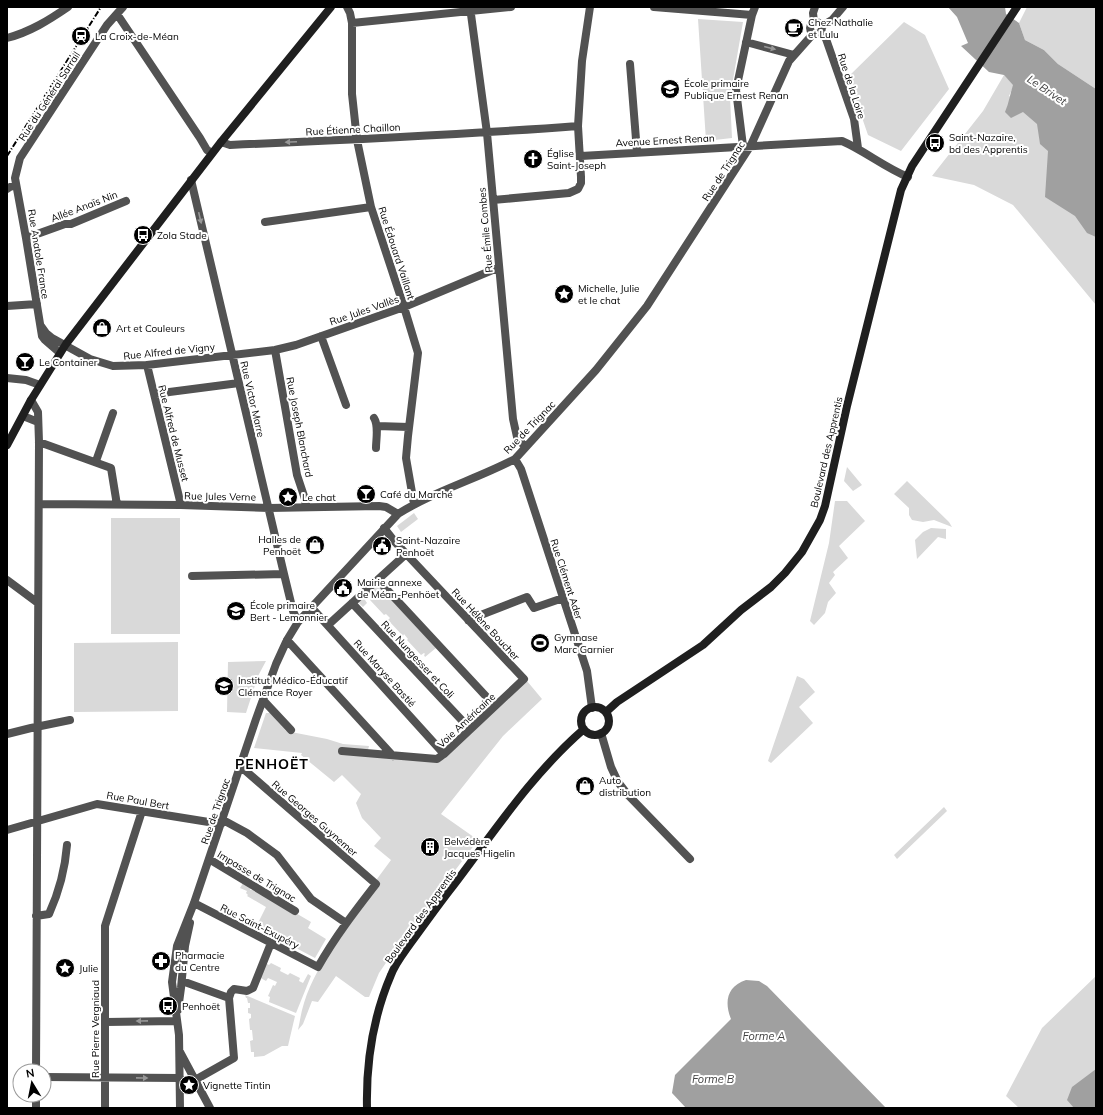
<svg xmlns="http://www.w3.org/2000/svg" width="1103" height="1115" viewBox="0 0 1103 1115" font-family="Mulish,sans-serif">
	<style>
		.green { fill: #d9d9d9 }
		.water { fill: #a0a0a0 }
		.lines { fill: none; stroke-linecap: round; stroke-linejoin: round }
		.street { stroke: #525252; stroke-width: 8 }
		.secondary { stroke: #1f1f1f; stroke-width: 8 }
		.rail { stroke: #000; stroke-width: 2; stroke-dasharray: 6 2 1 2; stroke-linecap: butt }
		.oneway { fill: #979797 }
		.labels { text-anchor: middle; stroke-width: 4; stroke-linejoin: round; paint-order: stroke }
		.poi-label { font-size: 10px; fill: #000; stroke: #fff; text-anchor: start }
		.street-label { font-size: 10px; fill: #000; stroke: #fff }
		.water-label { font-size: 11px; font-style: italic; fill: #414141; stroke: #fff }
		.district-label { font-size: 14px; font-weight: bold; letter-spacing: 1px; fill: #000; stroke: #fff }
	</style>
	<rect width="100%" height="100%" fill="#fff"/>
	<path class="green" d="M1027,7H1096V89L1058,64L1044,50L1025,40L1019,23Z
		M698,19L743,22L730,97L732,138L706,141Z
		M904,22L925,35L949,89L901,151L868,135L848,77Z
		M1004,75L1014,85L1009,96L1096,144V305L1013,205L974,185L932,176L983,111Z
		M847,467L862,485L853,491L844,481Z
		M907,481L949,522L952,527L934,520L923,522L912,520L909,515V508L894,494Z
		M835,501H847L865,521L839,546L848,558L833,572L835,575L829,583L836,593L828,602L825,613L814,625L810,621L829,543Z
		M414,513L418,519L401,532L397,526Z
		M111,518H180V634H111Z
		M931,528L946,529V539L938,537L917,559L915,540L923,532Z
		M378,585L436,648L425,657L424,655L425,654L424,653L421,655L407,640L408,639L404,634L403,636L388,620L390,618L386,614L384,615L370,600L374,595L372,593L365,600L367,603L363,607L358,602Z
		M178,642V711L74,712V643Z
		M266,661L258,676L246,713L227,712L228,662Z
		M797,676L804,679L815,692L799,707L813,723L771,763L768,761Z
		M527,681L542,699L503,736L441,814L478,840L392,954L379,973L369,997H365L336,976L318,1002L312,1001L303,1024L298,1030C300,1021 301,1012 304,1003C318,959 351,923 378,886L377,879L391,860L374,846L381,838L362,818L356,803L361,794L342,775L334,782L301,755L302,753L254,748L266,713H270L286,731L327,739L343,744L369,746L368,750L437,761Z
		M944,807L947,811L897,859L894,855Z
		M243,883L251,887L250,890H252L253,888L311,922L308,928L326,939L315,958L256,927L266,907L247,896L248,895L246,893L247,891L240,888Z
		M265,963L269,965L271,963L281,968L280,971L288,975L290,973L300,978L299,981L303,983L308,974L311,976L296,1013L269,1002L270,997L268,996L273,985L275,986L277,982L268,978L266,981L259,977Z
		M1096,976V1108H1019L1006,1096L1042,1028Z
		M245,995L295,1016L288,1046H282L264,1056L254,1057V1052H251L250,1041L253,1040L252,1030H250L249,1019L251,1018V1014L248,1013V1008H250V1003H248L247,998H246Z"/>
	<path class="water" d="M948,7H1005L1006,14L1019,23L1025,40L1044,50L1058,64L1096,89V237L1087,233L1075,216L1045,197L1048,151L1040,144L1037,124L1023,112L1011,118L1005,112C1009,103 1010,94 1013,85L1004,75L989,72L961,46L968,43L957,17Z
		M746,980L759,981L767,986L886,1108H686L672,1093L675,1075L731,1019C724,1002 727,986 746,980Z
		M1096,1069V1108H1074L1067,1100L1072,1087Z"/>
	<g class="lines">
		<path class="street" d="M347,7L350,13L352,23V94L357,140L371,207L404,307L418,353L408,436L406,458L414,504
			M470,7L487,133L513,419L517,437L525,447
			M654,7L752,15
			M117,14L200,138L207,150L212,153
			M810 28a6 6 0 1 1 12 0a6 6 0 1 1-12 0Z
			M814,22L813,13L815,7
			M352,23L511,7
			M822,26L832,20L843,7
			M821,32L826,39L854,119L858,148
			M7,38C30,32 49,20 68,7
			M746,42L794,55
			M630,64L637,152
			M578,126L582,61L590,7
			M221,142L230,145C346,140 462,135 578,126L581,177V183L578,189L569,193L493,200
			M743,146L736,90L752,15L755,7
			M581,156L842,141C865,151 884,167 908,177
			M191,180L284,574L293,611L298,622
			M7,189L10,187L16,185
			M265,222L371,207
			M26,238L65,224H71L126,201
			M7,306L37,304
			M41,326L46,333L52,338L90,359L113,366L147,365L275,350L296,345L404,307L495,269L499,268
			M321,336L346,405
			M275,350L297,475L305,499L306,507
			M60,353L45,340L42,336L26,238L15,178L20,158L107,25L123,7
			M147,365L181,505
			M7,378L26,380L40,385
			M154,394L239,383
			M31,400L38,412L39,442L36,1071
			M23,416L38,422
			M374,418C379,426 376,439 376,448
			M377,426L409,427
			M39,442L111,468L117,505
			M515,459L521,469L587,671L592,708
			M96,461L113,413
			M39,504L181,505L269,508L379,506L386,507L398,514
			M192,576L284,574
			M7,580L38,603
			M378,580L495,706
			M352,603L470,729
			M311,607L444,754
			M468,620L527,597L534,608L563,598
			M328,625L406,554
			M287,640L393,756
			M263,700L291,730
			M601,733L611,767L618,782L628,795L690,859
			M7,734L31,728L70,720
			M342,751L437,759L444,754L524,679L395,542L384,528
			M223,820L247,833L277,855L311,899L346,923
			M7,830L97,804L221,824
			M209,859L295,911
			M194,903L318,967C335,937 355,911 376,884L240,766
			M36,916L49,914C59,892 65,870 67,845
			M182,981L229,998L234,1058L195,1080
			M229,998L231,992L234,989L247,991L253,988L271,943
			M178,1010L181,988L185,946L190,923
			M106,1022L177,1021
			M180,1052L210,1108
			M44,1077L180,1078
			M36,1095V1108
			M105,1108V926L142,811
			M180,1108L179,1035L172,982L177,946L194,903L256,719L276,664L287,640L298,622L398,514C434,491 477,479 515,459L596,370L647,306L751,145L789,61L813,34"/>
		<path class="secondary" d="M7,445L31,400L66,344L221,142L331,7
			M581 721a14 14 0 1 1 28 0a14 14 0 1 1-28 0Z
			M606,712L617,702L703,645L741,610L771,587L785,573L802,552L820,520L825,506L847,406L901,190L912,166L1017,7
			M367,1108C366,1063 373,1017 391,975C395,964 403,954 410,944C424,925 438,905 453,886C494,832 532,774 584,729"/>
		<path class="rail" d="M7,156L101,7"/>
	</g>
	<defs><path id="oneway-solid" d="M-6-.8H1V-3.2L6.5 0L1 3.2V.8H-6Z"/></defs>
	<g class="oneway">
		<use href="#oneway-solid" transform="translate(770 48) rotate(14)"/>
		<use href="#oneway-solid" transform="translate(291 142) rotate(178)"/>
		<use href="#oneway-solid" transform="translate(200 218) rotate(77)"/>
		<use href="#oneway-solid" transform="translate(142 1021) rotate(179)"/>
		<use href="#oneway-solid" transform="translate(142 1078) rotate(1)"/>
	</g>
	<defs>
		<symbol id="cafe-disc" viewBox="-11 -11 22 22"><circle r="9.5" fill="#000" stroke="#fff"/><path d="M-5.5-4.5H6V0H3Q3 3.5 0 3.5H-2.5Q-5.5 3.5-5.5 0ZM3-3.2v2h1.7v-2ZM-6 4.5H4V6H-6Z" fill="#fff"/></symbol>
		<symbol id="station-disc" viewBox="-11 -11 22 22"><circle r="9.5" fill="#000" stroke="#fff"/><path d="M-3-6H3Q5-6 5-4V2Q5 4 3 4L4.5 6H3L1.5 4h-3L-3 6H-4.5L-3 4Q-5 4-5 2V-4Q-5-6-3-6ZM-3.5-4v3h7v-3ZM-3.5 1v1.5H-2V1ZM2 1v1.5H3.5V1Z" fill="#fff"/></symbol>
		<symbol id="school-disc" viewBox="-11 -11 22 22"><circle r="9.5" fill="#000" stroke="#fff"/><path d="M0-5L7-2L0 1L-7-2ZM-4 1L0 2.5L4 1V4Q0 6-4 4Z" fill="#fff"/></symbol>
		<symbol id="bus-disc" viewBox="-11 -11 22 22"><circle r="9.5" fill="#000" stroke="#fff"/><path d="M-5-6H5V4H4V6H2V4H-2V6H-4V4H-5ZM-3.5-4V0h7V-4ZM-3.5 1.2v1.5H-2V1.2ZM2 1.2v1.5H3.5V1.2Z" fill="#fff"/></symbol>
		<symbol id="church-disc" viewBox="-11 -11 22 22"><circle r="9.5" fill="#000" stroke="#fff"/><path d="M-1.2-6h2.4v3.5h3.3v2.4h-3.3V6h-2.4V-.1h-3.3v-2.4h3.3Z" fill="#fff"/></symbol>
		<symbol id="sight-disc" viewBox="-11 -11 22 22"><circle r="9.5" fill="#000" stroke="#fff"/><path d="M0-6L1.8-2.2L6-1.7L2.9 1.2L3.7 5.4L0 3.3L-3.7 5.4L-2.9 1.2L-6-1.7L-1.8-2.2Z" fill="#fff"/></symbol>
		<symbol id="shop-disc" viewBox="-11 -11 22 22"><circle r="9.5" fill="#000" stroke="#fff"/><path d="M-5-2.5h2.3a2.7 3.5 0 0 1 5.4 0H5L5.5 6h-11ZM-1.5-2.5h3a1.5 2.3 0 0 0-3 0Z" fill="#fff"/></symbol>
		<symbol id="bar-disc" viewBox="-11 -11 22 22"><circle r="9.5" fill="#000" stroke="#fff"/><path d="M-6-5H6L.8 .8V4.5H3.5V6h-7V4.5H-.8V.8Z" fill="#fff"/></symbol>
		<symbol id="civic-disc" viewBox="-11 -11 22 22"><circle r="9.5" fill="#000" stroke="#fff"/><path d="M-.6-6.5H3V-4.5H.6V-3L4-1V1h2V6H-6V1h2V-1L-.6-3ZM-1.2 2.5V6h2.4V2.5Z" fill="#fff"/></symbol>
		<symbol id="stadium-disc" viewBox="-11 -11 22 22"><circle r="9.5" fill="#000" stroke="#fff"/><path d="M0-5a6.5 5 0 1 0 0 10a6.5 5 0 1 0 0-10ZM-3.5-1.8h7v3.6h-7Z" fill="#fff"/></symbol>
		<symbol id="building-disc" viewBox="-11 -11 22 22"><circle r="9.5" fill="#000" stroke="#fff"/><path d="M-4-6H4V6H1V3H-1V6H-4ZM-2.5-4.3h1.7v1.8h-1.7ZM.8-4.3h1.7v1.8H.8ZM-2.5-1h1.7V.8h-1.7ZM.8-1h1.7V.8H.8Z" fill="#fff"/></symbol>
		<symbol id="pharmacy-disc" viewBox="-11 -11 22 22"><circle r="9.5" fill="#000" stroke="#fff"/><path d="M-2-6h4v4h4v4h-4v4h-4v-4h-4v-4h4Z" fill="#fff"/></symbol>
	</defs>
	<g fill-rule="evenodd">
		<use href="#cafe-disc" x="783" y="17" width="22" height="22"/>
		<use href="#station-disc" x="70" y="25" width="22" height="22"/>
		<use href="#school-disc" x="659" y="78" width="22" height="22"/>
		<use href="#bus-disc" x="924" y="132" width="22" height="22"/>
		<use href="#church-disc" x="522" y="148" width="22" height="22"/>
		<use href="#bus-disc" x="132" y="224" width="22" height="22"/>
		<use href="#sight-disc" x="553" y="283" width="22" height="22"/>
		<use href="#shop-disc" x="91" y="317" width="22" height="22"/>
		<use href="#bar-disc" x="14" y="351" width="22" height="22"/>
		<use href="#bar-disc" x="355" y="483" width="22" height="22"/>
		<use href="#sight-disc" x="277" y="486" width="22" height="22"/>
		<use href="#shop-disc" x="304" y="534" width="22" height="22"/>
		<use href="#civic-disc" x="371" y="535" width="22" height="22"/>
		<use href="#civic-disc" x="332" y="577" width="22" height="22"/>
		<use href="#school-disc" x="225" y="600" width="22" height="22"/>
		<use href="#stadium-disc" x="529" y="632" width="22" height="22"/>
		<use href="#school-disc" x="213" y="675" width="22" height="22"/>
		<use href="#shop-disc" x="574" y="775" width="22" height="22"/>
		<use href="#building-disc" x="419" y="836" width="22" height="22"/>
		<use href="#pharmacy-disc" x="150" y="950" width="22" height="22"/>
		<use href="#sight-disc" x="54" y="957" width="22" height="22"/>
		<use href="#bus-disc" x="157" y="995" width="22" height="22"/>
		<use href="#sight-disc" x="178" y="1074" width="22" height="22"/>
	</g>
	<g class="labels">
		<g class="poi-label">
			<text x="808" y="26">Chez Nathalie<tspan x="808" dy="12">et Lulu</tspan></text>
			<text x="95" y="40">La Croix-de-Méan</text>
			<text x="684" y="87">École primaire<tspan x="684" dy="12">Publique Ernest Renan</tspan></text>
			<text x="949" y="141">Saint-Nazaire,<tspan x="949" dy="12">bd des Apprentis</tspan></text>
			<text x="547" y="157">Église<tspan x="547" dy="12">Saint-Joseph</tspan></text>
			<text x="157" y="239">Zola Stade</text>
			<text x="578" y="292">Michelle, Julie<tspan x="578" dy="12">et le chat</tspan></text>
			<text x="116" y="332">Art et Couleurs</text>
			<text x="39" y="366">Le Container</text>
			<text x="380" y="498">Café du Marché</text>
			<text x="302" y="501">Le chat</text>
			<text x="301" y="543" text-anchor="end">Halles de<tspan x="301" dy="12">Penhoët</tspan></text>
			<text x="396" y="544">Saint-Nazaire<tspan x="396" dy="12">Penhoët</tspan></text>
			<text x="357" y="586">Mairie annexe<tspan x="357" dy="12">de Méan-Penhöet</tspan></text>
			<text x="250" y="609">École primaire<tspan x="250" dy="12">Bert - Lemonnier</tspan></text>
			<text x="554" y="641">Gymnase<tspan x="554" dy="12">Marc Garnier</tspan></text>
			<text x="238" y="684">Institut Médico-Éducatif<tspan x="238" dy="12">Clémence Royer</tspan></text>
			<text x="599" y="784">Auto<tspan x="599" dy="12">distribution</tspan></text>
			<text x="444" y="845">Belvédère<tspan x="444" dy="12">Jacques Higelin</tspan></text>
			<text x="175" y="959">Pharmacie<tspan x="175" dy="12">du Centre</tspan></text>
			<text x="79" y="972">Julie</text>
			<text x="182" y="1010">Penhoët</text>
			<text x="203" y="1089">Vignette Tintin</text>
		</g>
		<g class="street-label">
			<text transform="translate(852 86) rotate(72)" y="4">Rue de la Loire</text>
			<text transform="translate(49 96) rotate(-57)" y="4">Rue du Général Sarrail</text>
			<text transform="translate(353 129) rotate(-3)" y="4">Rue Étienne Chaillon</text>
			<text transform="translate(665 140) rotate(-3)" y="4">Avenue Ernest Renan</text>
			<text transform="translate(723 171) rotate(-57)" y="4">Rue de Trignac</text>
			<text transform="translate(84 206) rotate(-21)" y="4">Allée Anaïs Nin</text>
			<text transform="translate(485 230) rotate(-95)" y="4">Rue Émile Combes</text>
			<text transform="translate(397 253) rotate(72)" y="4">Rue Édouard Vaillant</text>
			<text transform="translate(39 254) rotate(81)" y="4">Rue Anatole France</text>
			<text transform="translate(364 310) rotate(-19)" y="4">Rue Jules Vallès</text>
			<text transform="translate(169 351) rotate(-6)" y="4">Rue Alfred de Vigny</text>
			<text transform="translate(253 399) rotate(77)" y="4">Rue Victor Marre</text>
			<text transform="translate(300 427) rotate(79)" y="4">Rue Joseph Blanchard</text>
			<text transform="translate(529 427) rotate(-46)" y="4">Rue de Trignac</text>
			<text transform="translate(174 433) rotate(76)" y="4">Rue Alfred de Musset</text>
			<text transform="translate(826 452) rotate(-77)" y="4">Boulevard des Apprentis</text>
			<text transform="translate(220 496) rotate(1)" y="4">Rue Jules Verne</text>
			<text transform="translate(567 579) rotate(72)" y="4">Rue Clément Ader</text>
			<text transform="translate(486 624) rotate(47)" y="4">Rue Hélène Boucher</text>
			<text transform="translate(418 659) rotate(47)" y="4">Rue Nungesser et Coli</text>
			<text transform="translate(385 673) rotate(48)" y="4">Rue Maryse Bastié</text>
			<text transform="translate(466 720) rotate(-43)" y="4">Voie Américaine</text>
			<text transform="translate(138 800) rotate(10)" y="4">Rue Paul Bert</text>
			<text transform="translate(215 811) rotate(-71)" y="4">Rue de Trignac</text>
			<text transform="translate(315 818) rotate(41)" y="4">Rue Georges Guynemer</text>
			<text transform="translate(257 876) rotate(31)" y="4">Impasse de Trignac</text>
			<text transform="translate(420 916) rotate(-54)" y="4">Boulevard des Apprentis</text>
			<text transform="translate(260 926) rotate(27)" y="4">Rue Saint-Exupéry</text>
			<text transform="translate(95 1029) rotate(-90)" y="4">Rue Pierre Vergniaud</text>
		</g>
		<g class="water-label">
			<text transform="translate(1047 90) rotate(34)" y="4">Le Brivet</text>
			<text x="764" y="1040">Forme A</text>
			<text x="713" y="1083">Forme B</text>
		</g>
		<g class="district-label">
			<text x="272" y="769">PENHOËT</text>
		</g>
	</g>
	<rect width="1103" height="1115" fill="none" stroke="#000000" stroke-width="16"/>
	<g transform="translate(32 1083) rotate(350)"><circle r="19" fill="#ffffff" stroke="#999999"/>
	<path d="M0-3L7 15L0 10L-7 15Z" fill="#000000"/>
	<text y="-6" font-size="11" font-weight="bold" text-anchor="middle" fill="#000000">N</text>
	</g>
</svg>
